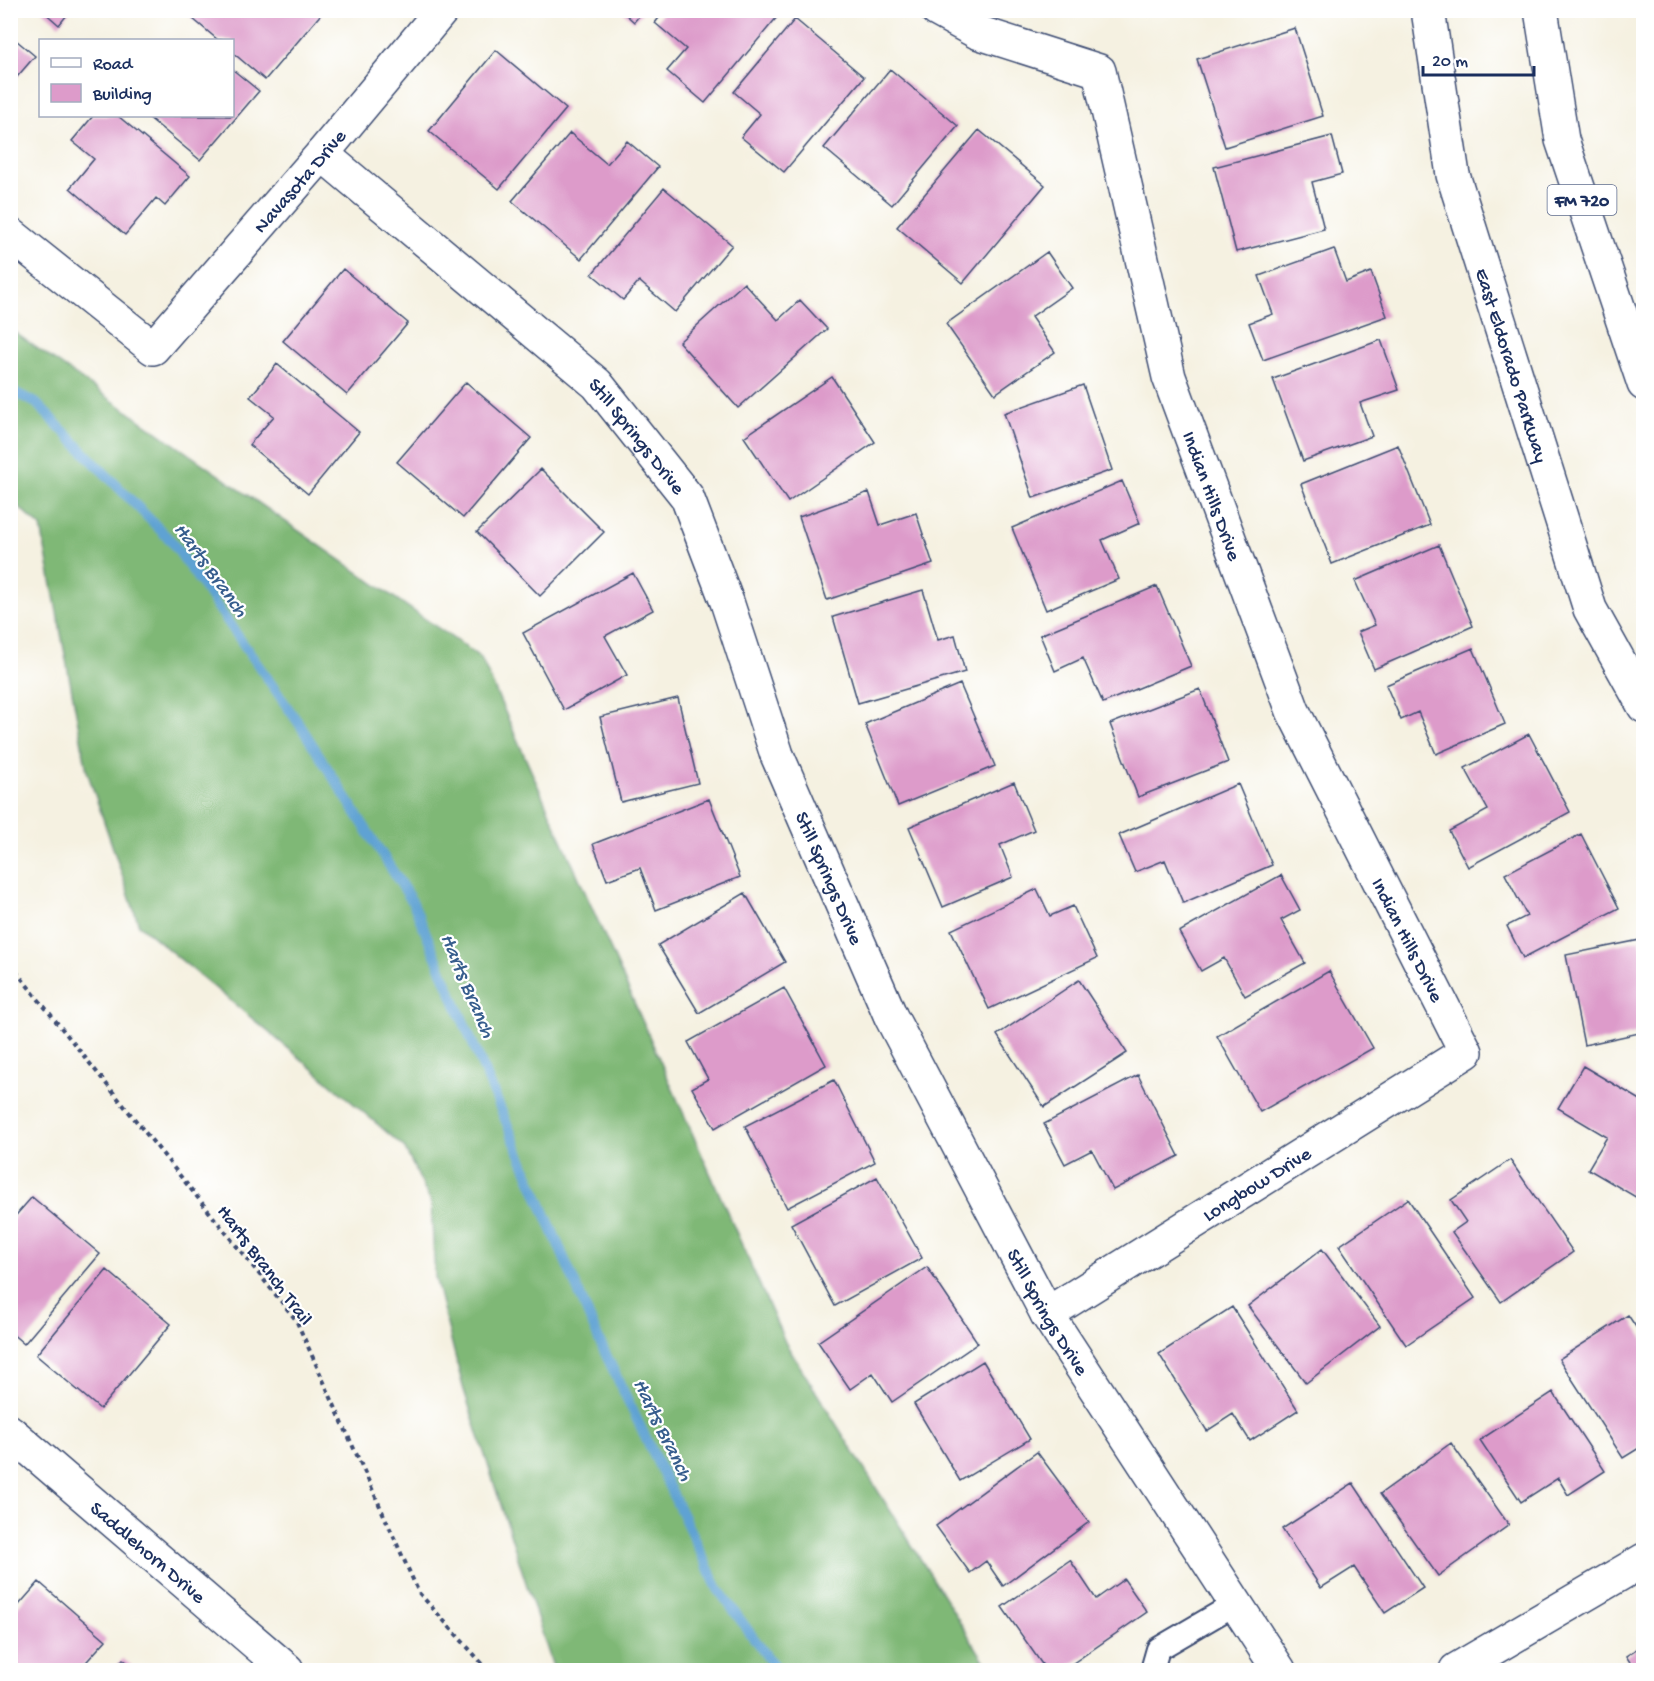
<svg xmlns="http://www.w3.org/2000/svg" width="1654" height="1681" viewBox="0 0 1654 1681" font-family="'Gochi Hand',sans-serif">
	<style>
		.forest { fill: #7fb876; stroke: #4d746a; stroke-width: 1.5 }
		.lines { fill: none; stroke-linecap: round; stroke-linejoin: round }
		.stream { stroke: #5fa2d3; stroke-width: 10 }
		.building { fill: #dd9bca }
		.lane-casing { stroke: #3c4c72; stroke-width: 26 }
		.street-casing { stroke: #3c4c72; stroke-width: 36 }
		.primary-casing { stroke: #3c4c72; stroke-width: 36 }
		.path { stroke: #3c4c72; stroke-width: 4; stroke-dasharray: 4.5 4.5; stroke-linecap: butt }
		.lane { stroke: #fff; stroke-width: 22 }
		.street { stroke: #fff; stroke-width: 33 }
		.primary { stroke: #fff; stroke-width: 33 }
		.labels { text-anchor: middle; stroke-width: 4.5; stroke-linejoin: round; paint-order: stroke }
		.shield { fill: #fff; stroke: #5f6d8e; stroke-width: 1.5 }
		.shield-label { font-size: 18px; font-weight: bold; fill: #1b2f5e }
		.street-label { font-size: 20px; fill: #1b2f5e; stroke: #fff }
		.water-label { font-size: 21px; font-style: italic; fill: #365d8d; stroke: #fff }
	</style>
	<rect width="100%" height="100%" fill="#fff"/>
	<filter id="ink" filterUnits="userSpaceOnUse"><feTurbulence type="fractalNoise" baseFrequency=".0167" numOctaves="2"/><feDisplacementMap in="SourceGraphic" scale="12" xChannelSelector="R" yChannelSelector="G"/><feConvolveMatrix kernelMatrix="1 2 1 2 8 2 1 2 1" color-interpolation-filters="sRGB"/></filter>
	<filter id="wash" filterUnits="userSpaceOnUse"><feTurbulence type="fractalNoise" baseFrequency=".008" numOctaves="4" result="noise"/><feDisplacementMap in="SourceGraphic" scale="24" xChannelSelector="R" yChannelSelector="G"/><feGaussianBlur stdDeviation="1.35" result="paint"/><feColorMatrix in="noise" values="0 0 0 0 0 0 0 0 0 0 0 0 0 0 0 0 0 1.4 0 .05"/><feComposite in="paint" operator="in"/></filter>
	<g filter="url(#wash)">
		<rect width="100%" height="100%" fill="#f5f1e1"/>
		<path class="forest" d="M11,330L481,658L786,1344L990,1670H554L463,1387L435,1277L431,1202L404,1147L312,1068L139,925L87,771L41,527L11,500Z"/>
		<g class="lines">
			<path class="stream" d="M10,390L36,403L172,542L300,725L413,903L599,1340L718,1589L777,1670"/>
		</g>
		<g id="blocks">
			<path class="building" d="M42,10H71L59,25Z
				M189,10H319L322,13L265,80L232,52V40H218L186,13Z
				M621,10H644L634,22Z
				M665,10H783L705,103L667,71L686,49L655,23Z
				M795,19L864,77L784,172L741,137L760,114L734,92Z
				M1295,28L1323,116L1225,147L1197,59Z
				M10,35L35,56L10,85Z
				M496,50L566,109L499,189L429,131Z
				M232,69L259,91L200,160L147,116H232Z
				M890,69L958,126L892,205L824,148Z
				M93,116H118L190,176L165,206L156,198L125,235L70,188L94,159L72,141Z
				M979,130L1045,185L963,283L897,227Z
				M570,133L607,164L627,141L658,167L581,259L512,201Z
				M1332,136L1342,174L1312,182L1324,229L1236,252L1214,167Z
				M664,188L732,245L675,312L639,281L623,300L592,274Z
				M1334,249L1346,282L1371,272L1387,316L1263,360L1249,323L1273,314L1259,276Z
				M1047,252L1072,288L1031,317L1055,352L995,394L946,324Z
				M343,269L408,323L347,395L283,341Z
				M744,283L778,320L800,300L827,329L738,408L679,342Z
				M1381,340L1399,390L1360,403L1372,436L1303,461L1273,379Z
				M277,364L359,432L308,494L249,445L274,416L250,397Z
				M832,377L875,442L788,502L744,437Z
				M466,382L531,438L463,518L397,462Z
				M1083,385L1112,470L1033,498L1004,413Z
				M1398,445L1430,525L1332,564L1301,484Z
				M541,469L604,532L540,596L477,532Z
				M1122,481L1140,523L1102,540L1119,579L1046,610L1012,528Z
				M869,492L880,525L916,513L933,564L827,600L799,517Z
				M1439,545L1473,626L1374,669L1358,632L1375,625L1355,581Z
				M633,573L653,610L605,636L627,675L564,710L523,633Z
				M1157,586L1191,666L1103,703L1083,658L1055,671L1040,635Z
				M923,590L938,640L955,635L965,672L858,703L833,617Z
				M1473,648L1505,724L1436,754L1418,712L1401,720L1386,685Z
				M960,684L995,766L898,806L865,724Z
				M1200,689L1228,762L1138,797L1110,724Z
				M678,698L698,783L621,802L600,717Z
				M1529,734L1570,812L1468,867L1449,831L1488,810L1465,768Z
				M1014,782L1034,830L1000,845L1013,877L943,907L909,827Z
				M1238,784L1272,865L1183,903L1165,860L1135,872L1119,835Z
				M709,799L740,877L656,910L640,868L607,880L593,844Z
				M1581,834L1619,908L1523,958L1507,926L1527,916L1505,874Z
				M1281,875L1300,910L1281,920L1305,963L1245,996L1224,958L1201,971L1179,932Z
				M1037,889L1050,916L1073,906L1097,958L989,1009L951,930Z
				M745,893L785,962L699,1013L658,945Z
				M1640,940L1644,955V1032L1584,1045L1566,955Z
				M1329,971L1373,1048L1260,1112L1217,1036Z
				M1079,980L1127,1053L1044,1107L997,1035Z
				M784,988L826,1065L715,1128L692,1088L708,1079L688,1042Z
				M1583,1066L1644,1102V1202L1588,1169L1607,1137L1558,1108Z
				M1138,1075L1179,1156L1113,1190L1092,1150L1065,1164L1044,1124Z
				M834,1080L875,1162L787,1208L745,1126Z
				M1510,1160L1573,1252L1501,1302L1452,1232L1466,1222L1451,1200Z
				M877,1177L922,1258L835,1306L791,1224Z
				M32,1197L100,1254L24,1344L10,1332V1222Z
				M1408,1199L1475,1298L1406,1345L1339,1246Z
				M1322,1249L1380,1326L1306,1383L1248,1306Z
				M927,1267L978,1343L892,1402L873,1373L850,1389L818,1342Z
				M107,1270L171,1324L100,1409L36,1355Z
				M1232,1307L1298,1410L1250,1441L1233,1414L1207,1431L1159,1354Z
				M1628,1315L1644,1339V1445L1623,1458L1559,1359Z
				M983,1361L1030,1439L960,1481L914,1404Z
				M1553,1392L1605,1471L1568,1495L1558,1478L1521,1502L1480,1440Z
				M1451,1443L1509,1525L1438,1576L1380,1494Z
				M1037,1452L1089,1522L1003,1586L986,1561L970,1573L936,1526Z
				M1353,1483L1423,1588L1385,1613L1354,1567L1321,1588L1282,1529Z
				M1070,1560L1096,1599L1124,1579L1147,1612L1063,1670H1046L1002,1607Z
				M39,1582L106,1640L79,1670H10V1615Z
				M1644,1644V1670H1635L1626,1656Z
				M123,1659L137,1670H113Z"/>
		</g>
	</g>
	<g filter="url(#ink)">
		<use href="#blocks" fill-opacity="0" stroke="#3c4c72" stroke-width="1.5"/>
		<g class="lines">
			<defs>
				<path id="lane" d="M1152,1670L1158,1649L1235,1604"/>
				<g id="street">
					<path id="s1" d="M937,10L977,32L1099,71L1169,377L1293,711L1466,1052L1047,1314"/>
					<path id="s2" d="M322,154L597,384L687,497L727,602L777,755L891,1017L1047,1314L1279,1670"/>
					<path id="s3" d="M10,234L153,348L322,154L442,10"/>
					<path id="s4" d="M10,1432L287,1670"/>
					<path d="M1456,1670L1644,1560"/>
				</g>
				<g id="primary">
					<path id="s5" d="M1428,10L1453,175L1590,609L1644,706"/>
					<path d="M1541,10L1562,140L1644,384"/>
				</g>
			</defs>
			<use href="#lane" class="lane-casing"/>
			<use href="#street" class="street-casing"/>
			<use href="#primary" class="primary-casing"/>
			<path class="path" d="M10,964L296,1320L419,1593L488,1670"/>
			<use href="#lane" class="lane"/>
			<use href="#street" class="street"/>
			<use href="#primary" class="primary"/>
		</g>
	</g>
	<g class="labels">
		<rect class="shield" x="1547.5" y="185" width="69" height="30" rx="4.5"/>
		<g class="shield-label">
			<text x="1582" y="206">FM 720</text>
		</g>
		<g class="street-label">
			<text dy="7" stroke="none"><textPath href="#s3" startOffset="405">Navasota Drive</textPath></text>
			<text dy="7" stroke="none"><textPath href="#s5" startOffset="366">East Eldorado Parkway</textPath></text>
			<text dy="7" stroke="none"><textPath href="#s2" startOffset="424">Still Springs Drive</textPath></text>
			<text dy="7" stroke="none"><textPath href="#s1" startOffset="614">Indian Hills Drive</textPath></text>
			<text dy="7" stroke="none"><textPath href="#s2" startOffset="910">Still Springs Drive</textPath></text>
			<text dy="7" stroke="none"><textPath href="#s1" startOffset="1100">Indian Hills Drive</textPath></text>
			<text transform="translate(1256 1183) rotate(-32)" y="7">Longbow Drive</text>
			<text transform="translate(266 1264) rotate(53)" y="7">Harts Branch Trail</text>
			<text dy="7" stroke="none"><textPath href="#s2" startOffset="1396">Still Springs Drive</textPath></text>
			<text dy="7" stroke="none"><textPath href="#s4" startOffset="183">Saddlehorn Drive</textPath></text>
		</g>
		<g class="water-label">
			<text transform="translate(212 569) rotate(54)" y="7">Harts Branch</text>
			<text transform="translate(469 985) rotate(67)" y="7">Harts Branch</text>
			<text transform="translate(664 1429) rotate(64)" y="7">Harts Branch</text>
		</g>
	</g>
	<rect width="1654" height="1681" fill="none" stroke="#fff" stroke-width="36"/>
	<rect x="39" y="39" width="195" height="78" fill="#ffffff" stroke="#a4acbf" stroke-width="1.5"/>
	<rect x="51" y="58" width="30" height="9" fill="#ffffff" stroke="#a4acbf" stroke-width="1.5"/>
	<text x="93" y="69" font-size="18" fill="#1b2f5e">Road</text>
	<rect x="51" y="84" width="30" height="18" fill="#dd9bca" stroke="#a4acbf" stroke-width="1.5"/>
	<text x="93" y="99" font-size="18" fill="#1b2f5e">Building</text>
	<path d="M1423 66v9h111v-9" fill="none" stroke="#1b2f5e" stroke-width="3"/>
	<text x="1432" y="66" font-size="18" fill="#1b2f5e" stroke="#ffffff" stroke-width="4.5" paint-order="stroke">20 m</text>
</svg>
